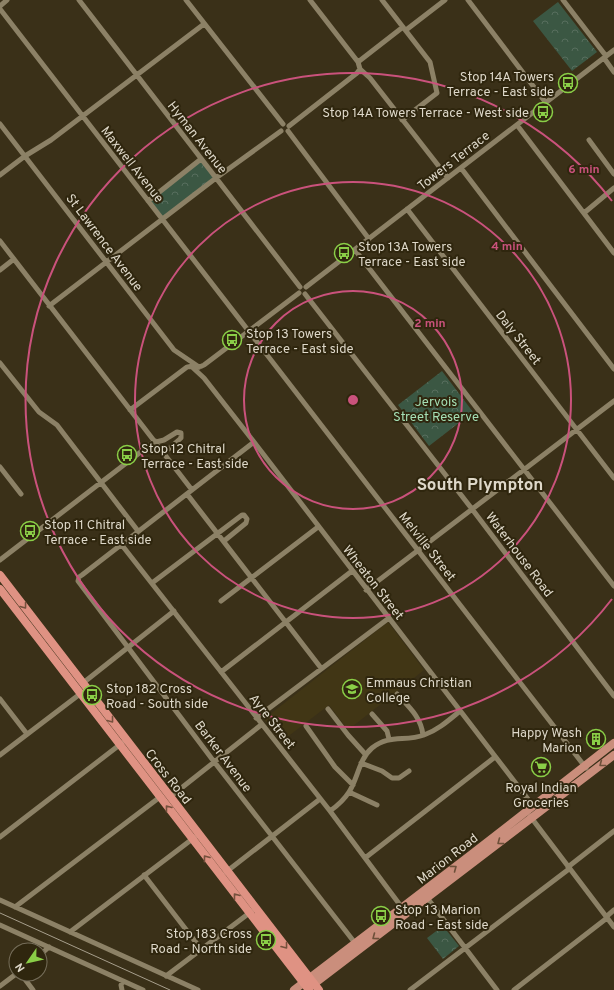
<svg xmlns="http://www.w3.org/2000/svg" width="614" height="990" viewBox="0 0 614 990" font-family="Overpass,sans-serif">
	<style>
		.built { fill: #413615 }
		.park { fill: url(#park-crowns) }
		.lines { fill: none; stroke-linecap: round; stroke-linejoin: round }
		.minor { stroke: #8c8166; stroke-width: 5 }
		.primary { stroke: #ca8e7c; stroke-width: 8 }
		.trunk { stroke: #df9283; stroke-width: 8 }
		.tram { stroke: #a79f8d; stroke-width: 1 }
		.oneway { stroke: #75513d }
		.oneway2 { stroke: #6d503a }
		.ring { fill: none; stroke: #ca527c; stroke-width: 2 }
		.labels { text-anchor: middle; stroke-width: 4; stroke-linejoin: round; paint-order: stroke }
		.poi-label { font-size: 13px; fill: #ded8c9; stroke: #2f260e; text-anchor: start }
		.street-label { font-size: 13px; fill: #ded8c9; stroke: #2f260e }
		.park-label { font-size: 13px; fill: #a4dfb5; stroke: #2f260e }
		.district-label { font-size: 17px; font-weight: bold; fill: #ded8c9; stroke: #2f260e }
		.centre { fill: #ca527c; stroke: #2f260e; stroke-width: 2 }
		.ring-label { font-size: 12px; text-anchor: middle; font-weight: bold; fill: #ca527c; stroke: #2f260e; stroke-width: 4; stroke-linejoin: round; paint-order: stroke }
	</style>
	<defs>
		<pattern id="park-crowns" width="20" height="18" patternUnits="userSpaceOnUse"><rect width="20" height="18" fill="#3b5743"/><path d="M2 6a3 3 0 1 1 6 0M12 15a3 3 0 1 1 6 0" fill="none" stroke="#576e5d"/></pattern>
	</defs>
	<rect width="100%" height="100%" fill="#3a3018"/>
	<path class="built" d="M388,622L424,670L348,730L329,705L282,741L264,719Z"/>
	<path class="park" d="M558,2L597,52L572,71L533,21Z
		M202,159L217,178L162,219L148,201Z
		M442,371L473,412L429,446L398,405Z
		M443,926L459,946L443,959L427,938Z"/>
	<g class="lines">
		<path class="minor" d="M79,0L300,287
			M186,0L283,124
			M310,0L358,62L360,69L370,78L448,178
			M382,0L430,62L437,93L402,120
			M468,0L546,103
			M563,0L606,56
			M0,6L7,0
			M0,9L586,768
			M406,30L445,0
			M604,58L614,72
			M358,62L403,27
			M0,124L174,350L199,367
			M517,125L614,253
			M289,126L357,73L360,69
			M288,131L369,239
			M589,140L614,174
			M461,168L614,369
			M0,175L25,156L51,140L204,24
			M148,201L201,159
			M407,209L614,478
			M584,213L614,188
			M0,241L192,490
			M355,250L614,586
			M0,270L14,259
			M306,287L614,50
			M305,294L472,509L614,696
			M49,306L216,178L281,131
			M0,363L39,412L57,425L138,531
			M191,366L204,378L254,442L534,807
			M130,410L187,367C193,365 198,369 204,365L299,293
			M156,442L164,440L177,432L181,433V438L164,453
			M254,442L82,575L79,577L78,581L212,759L355,943
			M0,467L21,494
			M187,494L321,668
			M121,544L330,811L403,909
			M0,560L155,441
			M152,583L242,515H244L247,519L246,523L224,541
			M366,590L614,401
			M221,601L318,527
			M221,672L352,571
			M83,683L174,611
			M397,694C409,707 421,717 423,735
			M0,699L27,734
			M328,709L348,735L366,755
			M372,714L387,731L389,739
			M256,718L389,618
			M306,726L335,767L353,785
			M0,755L80,694
			M361,763L382,771L392,778H399L409,771
			M349,792L377,805
			M170,797L261,725
			M330,811C337,806 344,800 349,792C358,778 359,759 372,748C389,734 405,742 424,735C438,730 449,720 460,711
			M530,816L614,927
			M0,837L122,743
			M365,858L495,757
			M568,867L614,831
			M226,872L320,799
			M144,875L201,949
			M425,895L497,990
			M0,900L198,990
			M15,907L160,797
			M606,917L614,910
			M0,925L143,990
			M70,932L195,837
			M40,955L49,947
			M21,974L33,990
			M166,976L252,911
			M0,986L16,974
			M122,990L121,985L123,981
			M410,990L569,869
			M514,990L607,918"/>
		<path class="primary" d="M310,987L614,755
			M294,990L468,857L614,743"/>
		<path class="trunk" d="M0,575L319,990
			M0,589L309,990"/>
		<path class="tram" d="M0,913L170,990"/>
	</g>
	<defs><path id="oneway-chevron" d="M-2-3.5L2.5 0L-2 3.5" fill="none" stroke-width="1.6" stroke-linecap="round" stroke-linejoin="round"/></defs>
	<g class="oneway">
		<use href="#oneway-chevron" transform="translate(24 606) rotate(53)"/>
		<use href="#oneway-chevron" transform="translate(111 720) rotate(52)"/>
		<use href="#oneway-chevron" transform="translate(168 808) rotate(-128)"/>
		<use href="#oneway-chevron" transform="translate(206 858) rotate(-127)"/>
		<use href="#oneway-chevron" transform="translate(236 896) rotate(-128)"/>
		<use href="#oneway-chevron" transform="translate(285 946) rotate(52)"/>
	</g>
	<g class="oneway2">
		<use href="#oneway-chevron" transform="translate(602 764) rotate(142)"/>
		<use href="#oneway-chevron" transform="translate(500 842) rotate(143)"/>
		<use href="#oneway-chevron" transform="translate(454 868) rotate(-37)"/>
		<use href="#oneway-chevron" transform="translate(375 937) rotate(143)"/>
	</g>
	<g class="ring">
		<circle cx="353" cy="400" r="109"/>
		<circle cx="353" cy="400" r="218"/>
		<path d="M612 599A327 327 0 1 1 612 201"/>
	</g>
	<defs>
		<symbol id="bus-ring" viewBox="-11 -11 22 22"><circle r="9.5" fill="#2f260e" stroke="#8ace47" stroke-width="1.5"/><path d="M-5-6H5V4H4V6H2V4H-2V6H-4V4H-5ZM-3.5-4V0h7V-4ZM-3.5 1.2v1.5H-2V1.2ZM2 1.2v1.5H3.5V1.2Z" fill="#8ace47"/></symbol>
		<symbol id="school-ring" viewBox="-11 -11 22 22"><circle r="9.5" fill="#2f260e" stroke="#8ace47" stroke-width="1.5"/><path d="M0-5L7-2L0 1L-7-2ZM-4 1L0 2.5L4 1V4Q0 6-4 4Z" fill="#8ace47"/></symbol>
		<symbol id="building-ring" viewBox="-11 -11 22 22"><circle r="9.5" fill="#2f260e" stroke="#8ace47" stroke-width="1.5"/><path d="M-4-6H4V6H1V3H-1V6H-4ZM-2.5-4.3h1.7v1.8h-1.7ZM.8-4.3h1.7v1.8H.8ZM-2.5-1h1.7V.8h-1.7ZM.8-1h1.7V.8H.8Z" fill="#8ace47"/></symbol>
		<symbol id="supermarket-ring" viewBox="-11 -11 22 22"><circle r="9.5" fill="#2f260e" stroke="#8ace47" stroke-width="1.5"/><path d="M-6-5.5h2.5l.6 2H6L4.5 2H-2.5L-4.4-4H-6ZM-1.5 3.2a1.3 1.3 0 1 0 .1 0ZM3 3.2a1.3 1.3 0 1 0 .1 0Z" fill="#8ace47"/></symbol>
	</defs>
	<g fill-rule="evenodd">
		<use href="#bus-ring" x="557" y="72" width="22" height="22"/>
		<use href="#bus-ring" x="532" y="101" width="22" height="22"/>
		<use href="#bus-ring" x="333" y="242" width="22" height="22"/>
		<use href="#bus-ring" x="221" y="329" width="22" height="22"/>
		<use href="#bus-ring" x="116" y="444" width="22" height="22"/>
		<use href="#bus-ring" x="19" y="520" width="22" height="22"/>
		<use href="#school-ring" x="341" y="678" width="22" height="22"/>
		<use href="#bus-ring" x="81" y="684" width="22" height="22"/>
		<use href="#building-ring" x="585" y="728" width="22" height="22"/>
		<use href="#supermarket-ring" x="530" y="756" width="22" height="22"/>
		<use href="#bus-ring" x="370" y="905" width="22" height="22"/>
		<use href="#bus-ring" x="255" y="929" width="22" height="22"/>
	</g>
	<g class="labels">
		<g class="poi-label">
			<text x="554" y="81" text-anchor="end">Stop 14A Towers<tspan x="554" dy="15">Terrace - East side</tspan></text>
			<text x="529" y="117" text-anchor="end">Stop 14A Towers Terrace - West side</text>
			<text x="358" y="251">Stop 13A Towers<tspan x="358" dy="15">Terrace - East side</tspan></text>
			<text x="246" y="338">Stop 13 Towers<tspan x="246" dy="15">Terrace - East side</tspan></text>
			<text x="141" y="453">Stop 12 Chitral<tspan x="141" dy="15">Terrace - East side</tspan></text>
			<text x="44" y="529">Stop 11 Chitral<tspan x="44" dy="15">Terrace - East side</tspan></text>
			<text x="366" y="687">Emmaus Christian<tspan x="366" dy="15">College</tspan></text>
			<text x="106" y="693">Stop 182 Cross<tspan x="106" dy="15">Road - South side</tspan></text>
			<text x="582" y="737" text-anchor="end">Happy Wash<tspan x="582" dy="15">Marion</tspan></text>
			<text x="541" y="792" text-anchor="middle">Royal Indian<tspan x="541" dy="15">Groceries</tspan></text>
			<text x="395" y="914">Stop 13 Marion<tspan x="395" dy="15">Road - East side</tspan></text>
			<text x="252" y="938" text-anchor="end">Stop 183 Cross<tspan x="252" dy="15">Road - North side</tspan></text>
		</g>
		<g class="street-label">
			<text transform="translate(198 137) rotate(52)" y="5">Hyman Avenue</text>
			<text transform="translate(453 160) rotate(-38)" y="5">Towers Terrace</text>
			<text transform="translate(133 164) rotate(52)" y="5">Maxwell Avenue</text>
			<text transform="translate(105 242) rotate(53)" y="5">St Lawrence Avenue</text>
			<text transform="translate(519 337) rotate(52)" y="5">Daly Street</text>
			<text transform="translate(428 546) rotate(52)" y="5">Melville Street</text>
			<text transform="translate(520 554) rotate(53)" y="5">Waterhouse Road</text>
			<text transform="translate(374 582) rotate(52)" y="5">Wheaton Street</text>
			<text transform="translate(273 721) rotate(52)" y="5">Ayre Street</text>
			<text transform="translate(224 756) rotate(53)" y="5">Barker Avenue</text>
			<text transform="translate(169 776) rotate(52)" y="5">Cross Road</text>
			<text transform="translate(447 858) rotate(-38)" y="5">Marion Road</text>
		</g>
		<g class="park-label">
			<text x="436" y="406">Jervois<tspan x="436" dy="15">Street Reserve</tspan></text>
		</g>
		<g class="district-label">
			<text x="480" y="490">South Plympton</text>
		</g>
	</g>
	<circle cx="353" cy="400" r="6" class="centre"/>
	<g class="ring-label">
		<text x="584" y="173">6 min</text>
		<text x="507" y="250">4 min</text>
		<text x="430" y="327">2 min</text>
	</g>
	<g transform="translate(28 962) rotate(236)"><circle r="19" fill="#2f260e" stroke="#756d59"/>
	<path d="M0-3L7 15L0 10L-7 15Z" fill="#8ace47"/>
	<text y="-6" font-size="11" font-weight="bold" text-anchor="middle" fill="#ded8c9">N</text>
	</g>
</svg>
